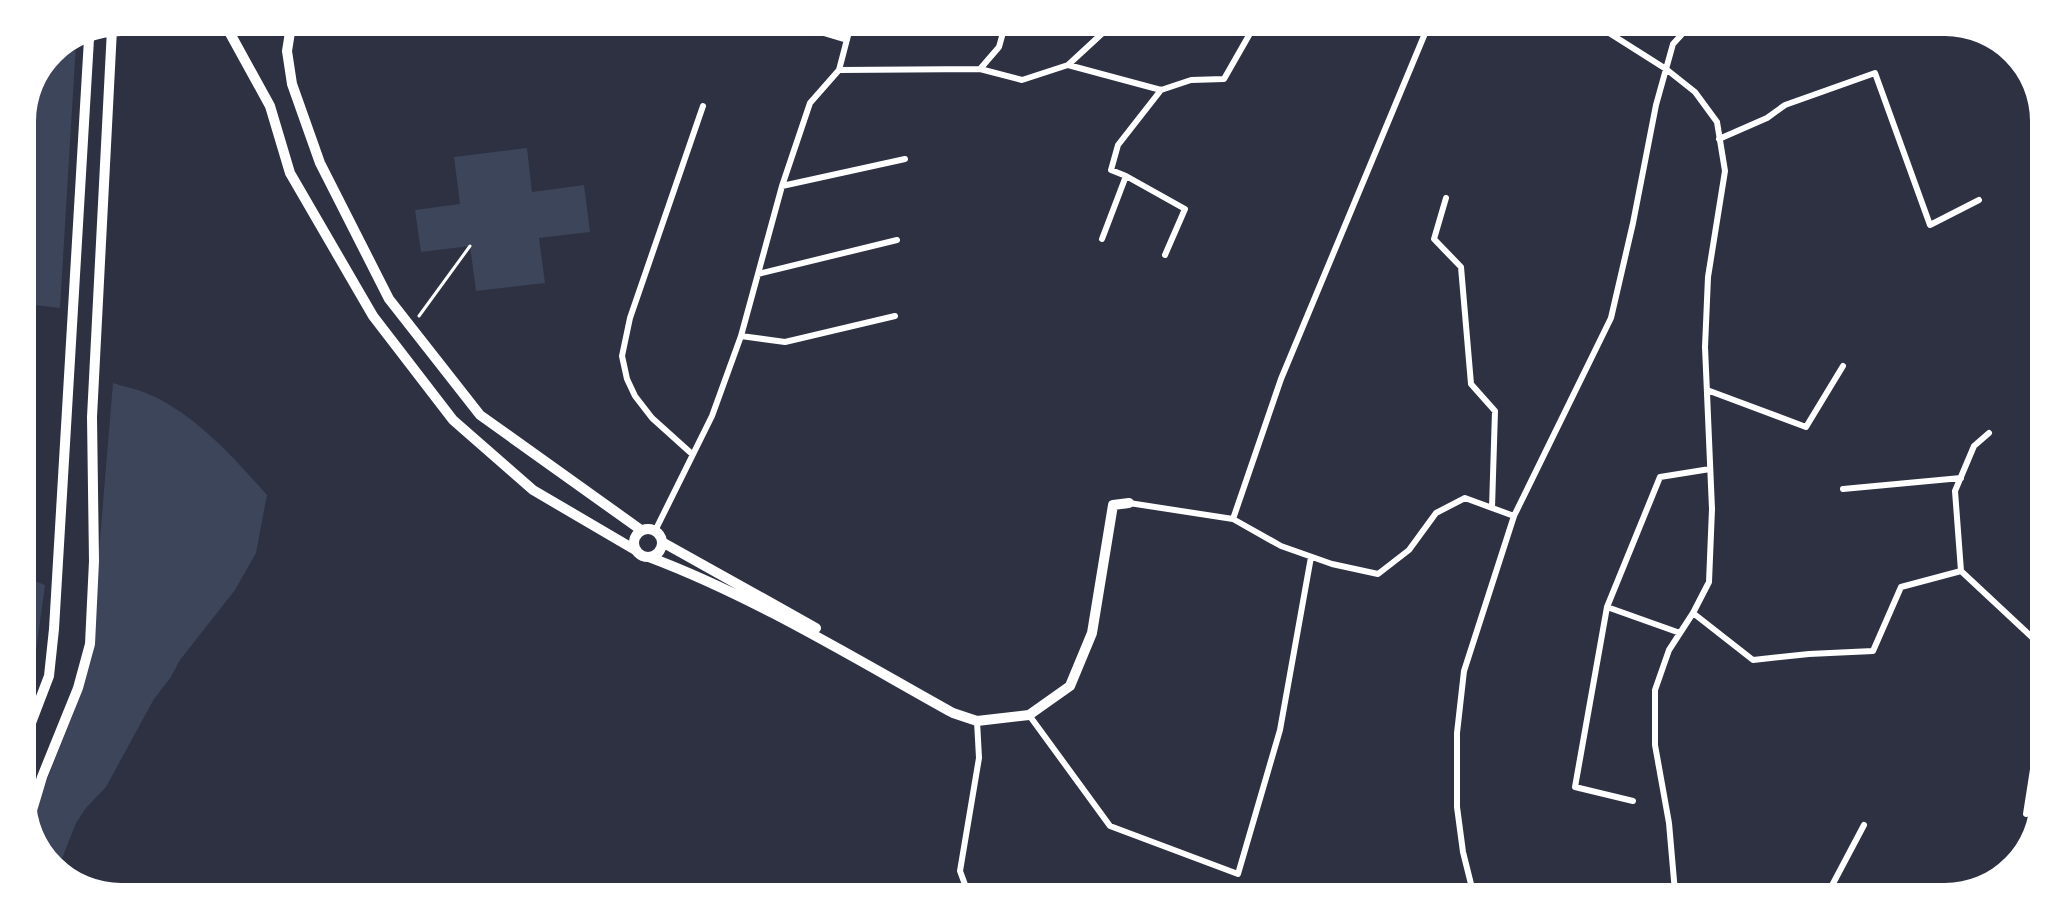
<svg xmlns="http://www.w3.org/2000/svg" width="2066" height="919" viewBox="0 0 2066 919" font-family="'Fira Sans Condensed',sans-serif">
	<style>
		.green { fill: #3c4559 }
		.building { fill: #626471 }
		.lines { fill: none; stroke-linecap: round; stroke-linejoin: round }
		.path { stroke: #fff; stroke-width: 3 }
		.minor { stroke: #fff; stroke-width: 6 }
		.secondary { stroke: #fff; stroke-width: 10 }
	</style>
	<rect width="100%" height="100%" fill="#2d3142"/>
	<path class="green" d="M76,44L60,308L26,304V115L54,53Z
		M527,148L532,192L584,185L590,232L539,238L545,283L476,291L470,246L421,252L415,210L460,204L454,157Z
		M113,383C126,387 141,390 153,396C199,418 234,458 267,495L256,553L235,590L180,660L171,677L154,699L106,787L86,808L76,823L61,861H53L42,851L33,826L42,792L74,712L92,634Z
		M30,579L45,585L36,651L26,684V580Z"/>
	<path class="building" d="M26,304L36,305L33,346L26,345Z"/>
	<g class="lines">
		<path class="path" d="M419,316L470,246"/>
		<path class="minor" d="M807,28L847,40
			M850,28L839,70L980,69L1022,80L1068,65L1107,29
			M1606,31L1666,69L1695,92L1717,122L1725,171L1708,277L1705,347L1712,509L1709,582L1693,613L1669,650L1655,690V745L1669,823L1675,892
			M1068,65L1161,90L1191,80L1224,79L1252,30
			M980,69L999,47L1004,29
			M1719,139L1767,118L1785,105L1875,73L1930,225L1979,200
			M1126,176L1185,209L1165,255
			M782,186L905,159
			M1446,198L1434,239L1461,267L1471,384L1495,411L1492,508
			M1102,239L1126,176L1111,170L1118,145L1161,90
			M758,274L897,240
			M741,336L785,342L895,316
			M1707,390L1806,427L1843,366
			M692,454L652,418L635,396L627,379L622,356L630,318L703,106
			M1843,489L1961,478
			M1129,503L1233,519L1281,546L1332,564L1378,574L1409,550L1436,513L1465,498L1514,516
			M1233,519L1281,379L1426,31
			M655,531L712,416L741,336L782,186L810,103L839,70
			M1961,571L1955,491L1974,446L1989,433
			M1607,607L1680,633
			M1693,613L1753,660L1809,654L1873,651L1901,587L1961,571L2035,640
			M1029,715L1110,826L1238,874L1280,730L1311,557
			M1633,801L1575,787L1607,607L1660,477L1710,469
			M2026,814L2034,763
			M967,890L960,871L979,758L977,721
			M1473,892L1463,852L1457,807V733L1464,671L1514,516L1611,318L1633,223L1656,105L1673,44L1684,32
			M1828,893L1864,825"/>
		<path class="secondary" d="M226,26L270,106L290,173L373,316L453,420L533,490L637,551
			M291,26L287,51L292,84L320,163L389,299L480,415L641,530
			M634 543a14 14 0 1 1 28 0a14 14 0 1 1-28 0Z
			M662,542L816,628
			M649,557C755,597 854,658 953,713L977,721L1029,715L1070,686L1092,633L1113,505L1129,503
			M26,736L49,676L54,629L89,39
			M30,817L42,777L78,688L90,644L94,561L92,417L112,29"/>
	</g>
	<path d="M0 0H2066V919H0ZM121 36H1945A85 85 0 0 1 2030 121V798A85 85 0 0 1 1945 883H121A85 85 0 0 1 36 798V121A85 85 0 0 1 121 36Z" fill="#fff" fill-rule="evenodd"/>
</svg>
